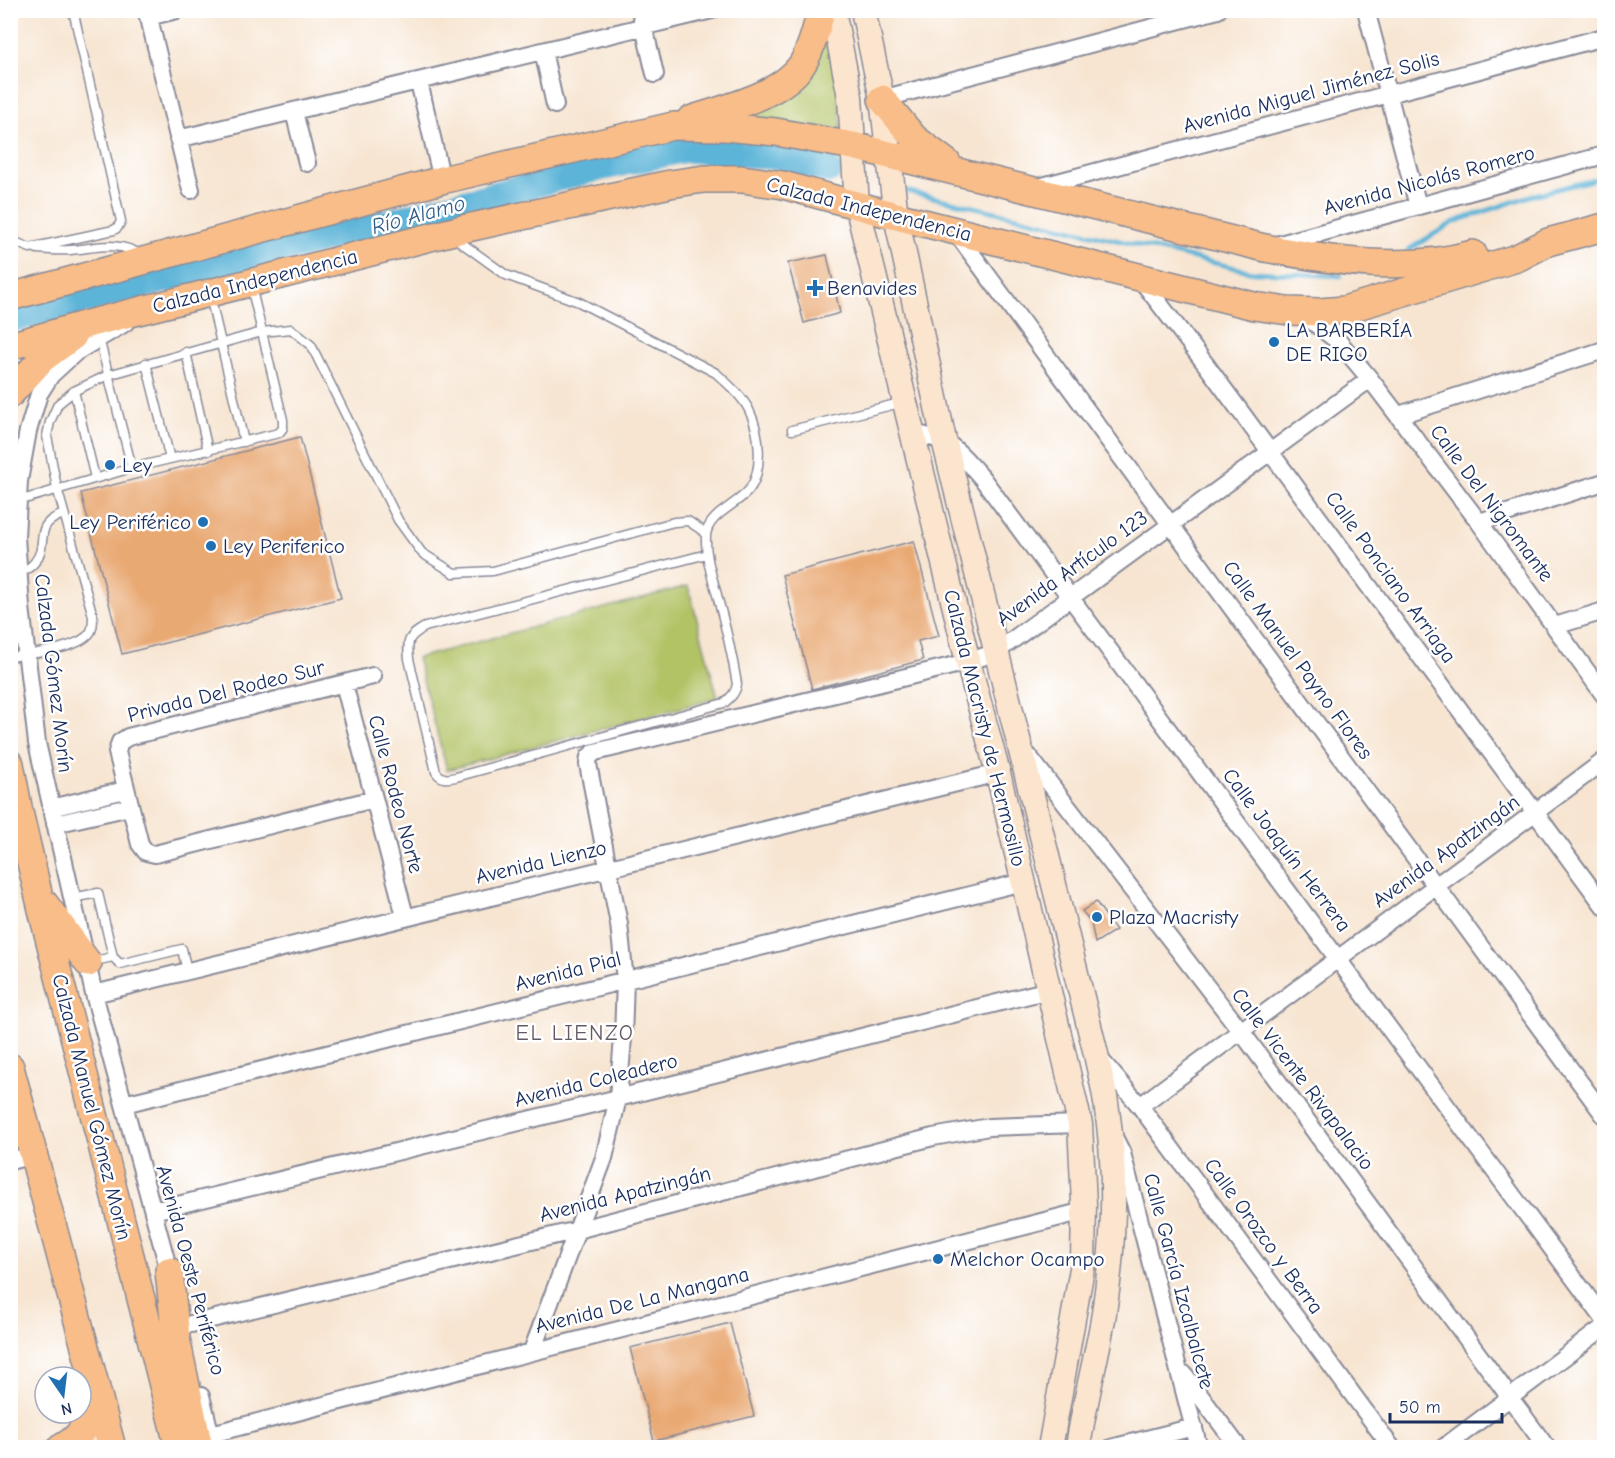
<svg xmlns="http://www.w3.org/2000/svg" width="1615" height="1458" viewBox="0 0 1615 1458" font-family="'Comic Neue',sans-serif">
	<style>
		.green { fill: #b2c366; stroke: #667962; stroke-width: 1.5 }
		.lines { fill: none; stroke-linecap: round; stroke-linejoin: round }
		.stream { stroke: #5bb4d8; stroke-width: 4.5 }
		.river { stroke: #5bb4d8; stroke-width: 27 }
		.building { fill: #e9a973 }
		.lane-casing { stroke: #898a98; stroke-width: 11 }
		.street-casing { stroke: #898a98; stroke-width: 20 }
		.secondary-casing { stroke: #898a98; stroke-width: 27 }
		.primary-casing { stroke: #898a98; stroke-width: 30 }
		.lane { stroke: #fff; stroke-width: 8 }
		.street { stroke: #fff; stroke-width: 16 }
		.secondary { stroke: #fce5cf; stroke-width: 24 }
		.primary { stroke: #f8bd88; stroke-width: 27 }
		.poi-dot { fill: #1f6fb2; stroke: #fff; stroke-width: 2 }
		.labels { text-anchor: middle; stroke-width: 5; stroke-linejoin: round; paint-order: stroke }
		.street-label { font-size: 21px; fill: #1b2f5e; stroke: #fff }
		.poi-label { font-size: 21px; fill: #1b2f5e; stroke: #fff; text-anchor: start }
		.water-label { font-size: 22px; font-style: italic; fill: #315e89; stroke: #fff }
		.neighbourhood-label { font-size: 22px; letter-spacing: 1.5px; fill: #635a65; stroke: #fff }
	</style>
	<rect width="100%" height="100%" fill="#fff"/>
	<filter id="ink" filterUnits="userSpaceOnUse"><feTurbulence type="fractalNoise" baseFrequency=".0167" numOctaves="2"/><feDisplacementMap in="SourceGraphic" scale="12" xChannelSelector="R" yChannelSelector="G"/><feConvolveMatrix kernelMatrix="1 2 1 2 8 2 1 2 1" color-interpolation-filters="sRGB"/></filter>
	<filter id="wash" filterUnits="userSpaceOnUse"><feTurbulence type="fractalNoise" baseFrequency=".008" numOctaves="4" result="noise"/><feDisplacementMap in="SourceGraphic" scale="24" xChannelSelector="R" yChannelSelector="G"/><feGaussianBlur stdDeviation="1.35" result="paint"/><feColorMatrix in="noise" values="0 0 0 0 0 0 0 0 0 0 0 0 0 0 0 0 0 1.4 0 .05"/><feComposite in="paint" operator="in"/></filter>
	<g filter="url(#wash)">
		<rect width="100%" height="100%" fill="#f7e5d1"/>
		<path class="green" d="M826,24L838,90L842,130L722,117L793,89Z
			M688,586L718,698L447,770L417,658Z"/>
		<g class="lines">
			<path class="stream" d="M906,191L1253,272L1341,276
				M1408,250L1454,222L1530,196L1604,177"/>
			<path class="river" d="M10,320L594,169L686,149L780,157L829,170"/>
		</g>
		<g id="blocks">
			<path class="building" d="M827,255L840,313L804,323L788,263Z
				M300,437L341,598L122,654L81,493Z
				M914,541L939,636L918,641L923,660L812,689L782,575Z
				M1096,902L1116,930L1095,943L1091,922L1082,911Z
				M730,1323L754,1416L654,1441L630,1348Z"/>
		</g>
	</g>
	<g filter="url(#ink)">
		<use href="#blocks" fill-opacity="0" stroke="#898a98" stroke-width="1.5"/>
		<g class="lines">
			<defs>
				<path id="lane" d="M452,236L506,275L579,302L716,373C728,384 742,396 749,410C760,432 764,470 749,490C737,505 707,515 706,536C705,556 712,576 717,595C725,624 732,654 737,684C736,693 730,698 724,703L456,777C447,779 442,780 436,772L409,659C407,639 408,637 425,627L707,554
					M10,240L30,248L114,230L118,227L121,221L73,10
					M37,249C48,250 59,251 71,250C96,248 118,240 141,255
					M210,296L244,442
					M99,338L132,468
					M186,352L208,451
					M146,363L170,459
					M74,391L95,478
					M792,430L904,402
					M18,501L132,468L279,433L283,428V420L251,286
					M18,574C24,571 30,568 34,563C51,543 30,525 64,514
					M10,657C30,654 82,649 91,631C93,627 93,621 93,616L57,488L47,436L50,422L58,404L74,391L108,375L262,332L291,329L311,345L398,520L422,553L454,573L493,571L674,522L688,521L706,533
					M72,898L98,893L113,957L120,964L182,949L187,971
					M90,962L113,957"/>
				<path id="street" d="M147,10L191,190
					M640,10L655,74
					M1366,10L1418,206
					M148,17L177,10
					M543,51L555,105
					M419,82L442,180
					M882,99L1218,10
					M294,112L307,163
					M178,139L712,10
					M1035,188L1604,37
					M955,231L1604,1115
					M1273,246L1604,155
					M1139,277L1207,366L1604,906
					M1300,312L1339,342L1370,379L1479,522L1604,695
					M125,323L76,352L51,375L39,394L28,431L19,481L16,537L21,607L37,743L94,994L171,1278
					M1399,415L1604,350
					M913,434C951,438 958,451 982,478L1604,1319
					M1479,522L1604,482
					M1555,626L1604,611
					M373,676L128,737L120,742L117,752L140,844L146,852L155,854L374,799
					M344,684L405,916
					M1023,749L1241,1031L1547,1448
					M51,808L125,790
					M55,824L130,807
					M94,994C395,918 697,847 998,773
					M1099,1058L1140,1106L1392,1448
					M124,1104L1023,882
					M1140,1106L1604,761
					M1115,1139L1122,1153L1199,1448
					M10,1161L33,1155
					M153,1211L618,1098L1049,990
					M183,1326L577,1230L933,1137L989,1127L1080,1124
					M532,1351L604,1158L618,1098L623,1038L625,980L619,924L588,764L589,757L595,752L968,662L996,652L1370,379
					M1184,1374L1239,1448
					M201,1396L214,1448
					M211,1434L1084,1211
					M1111,1448L1194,1427
					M1443,1448L1604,1327"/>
				<path id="secondary" d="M833,10L850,97L857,205L968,662L998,773L1080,1124L1084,1204L1083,1263L1050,1448
					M863,10L882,99L896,216L944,440L1096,1054C1099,1070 1104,1087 1106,1103C1117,1171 1114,1246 1104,1313C1097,1358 1084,1402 1078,1448
					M77,1448L110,1439"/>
				<path id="primary" d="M882,99L914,138L947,163
					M690,120C725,108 782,96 803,63C812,47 817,28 821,10
					M10,297L442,180L673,126L725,127L776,132L853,146L1265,248C1333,261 1405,273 1473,254
					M10,346L91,323L458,230L670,184L704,179H742L783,185L896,216L1254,306L1288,311L1320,312L1344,310L1517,258L1548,242L1604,227
					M10,394L43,358L73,336
					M10,764L19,812L44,918L179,1448
					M44,903L88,963
					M10,1067L112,1448
					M169,1271L176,1338L199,1448
					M61,1448C88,1434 89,1417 93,1389"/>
			</defs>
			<use href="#lane" class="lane-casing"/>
			<use href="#street" class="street-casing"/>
			<use href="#secondary" class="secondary-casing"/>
			<use href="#primary" class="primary-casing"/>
			<use href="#lane" class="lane"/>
			<use href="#street" class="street"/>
			<use href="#secondary" class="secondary"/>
			<use href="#primary" class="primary"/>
		</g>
	</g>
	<g class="poi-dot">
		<path d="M812 279h6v6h6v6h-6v6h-6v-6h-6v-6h6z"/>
		<circle cx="1274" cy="342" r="6"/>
		<circle cx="110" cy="465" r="6"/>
		<circle cx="203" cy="522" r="6"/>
		<circle cx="211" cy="546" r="6"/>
		<circle cx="1097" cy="917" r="6"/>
		<circle cx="938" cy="1259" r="6"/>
	</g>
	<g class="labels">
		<g class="street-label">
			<text transform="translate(1311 92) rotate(-15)" y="7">Avenida Miguel Jiménez Solis</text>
			<text transform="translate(1429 180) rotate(-15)" y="7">Avenida Nicolás Romero</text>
			<text transform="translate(869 209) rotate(14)" y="7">Calzada Independencia</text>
			<text transform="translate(255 281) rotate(-14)" y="7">Calzada Independencia</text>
			<text transform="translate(1492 503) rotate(53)" y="7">Calle Del Nigromante</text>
			<text transform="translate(1072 568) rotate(-36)" y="7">Avenida Artículo 123</text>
			<text transform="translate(1391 577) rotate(54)" y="7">Calle Ponciano Arriaga</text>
			<text transform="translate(1298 660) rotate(54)" y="7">Calle Manuel Payno Flores</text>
			<text transform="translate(54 673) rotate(83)" y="7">Calzada Gómez Morín</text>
			<text transform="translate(226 691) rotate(-14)" y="7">Privada Del Rodeo Sur</text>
			<text transform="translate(985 728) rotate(76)" y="7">Calzada Macristy de Hermosillo</text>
			<text transform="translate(396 794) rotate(75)" y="7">Calle Rodeo Norte</text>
			<text transform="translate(1287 850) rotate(53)" y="7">Calle Joaquín Herrera</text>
			<text transform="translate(1446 851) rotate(-36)" y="7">Avenida Apatzingán</text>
			<text transform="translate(541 862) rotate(-13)" y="7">Avenida Lienzo</text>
			<text transform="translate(568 971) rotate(-14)" y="7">Avenida Pial</text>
			<text transform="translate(1303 1079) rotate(53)" y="7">Calle Vicente Rivapalacio</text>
			<text transform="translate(596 1080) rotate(-14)" y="7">Avenida Coleadero</text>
			<text transform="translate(92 1107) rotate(76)" y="7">Calzada Manuel Gómez Morín</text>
			<text transform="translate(625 1194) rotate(-14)" y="7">Avenida Apatzingán</text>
			<text transform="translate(1264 1236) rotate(54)" y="7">Calle Orozco y Berra</text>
			<text transform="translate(191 1270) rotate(75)" y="7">Avenida Oeste Periférico</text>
			<text transform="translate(1179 1281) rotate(75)" y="7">Calle García Izcalbalcete</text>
			<text transform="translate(642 1300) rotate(-14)" y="7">Avenida De La Mangana</text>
		</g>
		<g class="poi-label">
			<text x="827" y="295">Benavides</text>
			<text x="1286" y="337">LA BARBERÍA<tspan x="1286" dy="24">DE RIGO</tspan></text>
			<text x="122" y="472">Ley</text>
			<text x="191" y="529" text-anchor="end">Ley Periférico</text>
			<text x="223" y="553">Ley Periferico</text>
			<text x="1109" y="924">Plaza Macristy</text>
			<text x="950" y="1266">Melchor Ocampo</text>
		</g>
		<g class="water-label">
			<text transform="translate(418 214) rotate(-15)" y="8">Río Alamo</text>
		</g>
		<g class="neighbourhood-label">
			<text x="575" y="1040">EL LIENZO</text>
		</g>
	</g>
	<rect width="1615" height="1458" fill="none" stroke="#fff" stroke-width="36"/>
	<g transform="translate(63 1395) rotate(166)"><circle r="28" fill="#ffffff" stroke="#a4acbf" stroke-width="1.5"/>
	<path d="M0-4.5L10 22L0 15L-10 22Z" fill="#1f6fb2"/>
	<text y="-9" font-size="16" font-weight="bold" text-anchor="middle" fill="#1b2f5e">N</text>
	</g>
	<path d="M1390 1413v9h112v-9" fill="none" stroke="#1b2f5e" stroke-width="3"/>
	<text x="1399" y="1413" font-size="18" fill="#1b2f5e" stroke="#ffffff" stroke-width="4.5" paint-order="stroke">50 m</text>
</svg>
